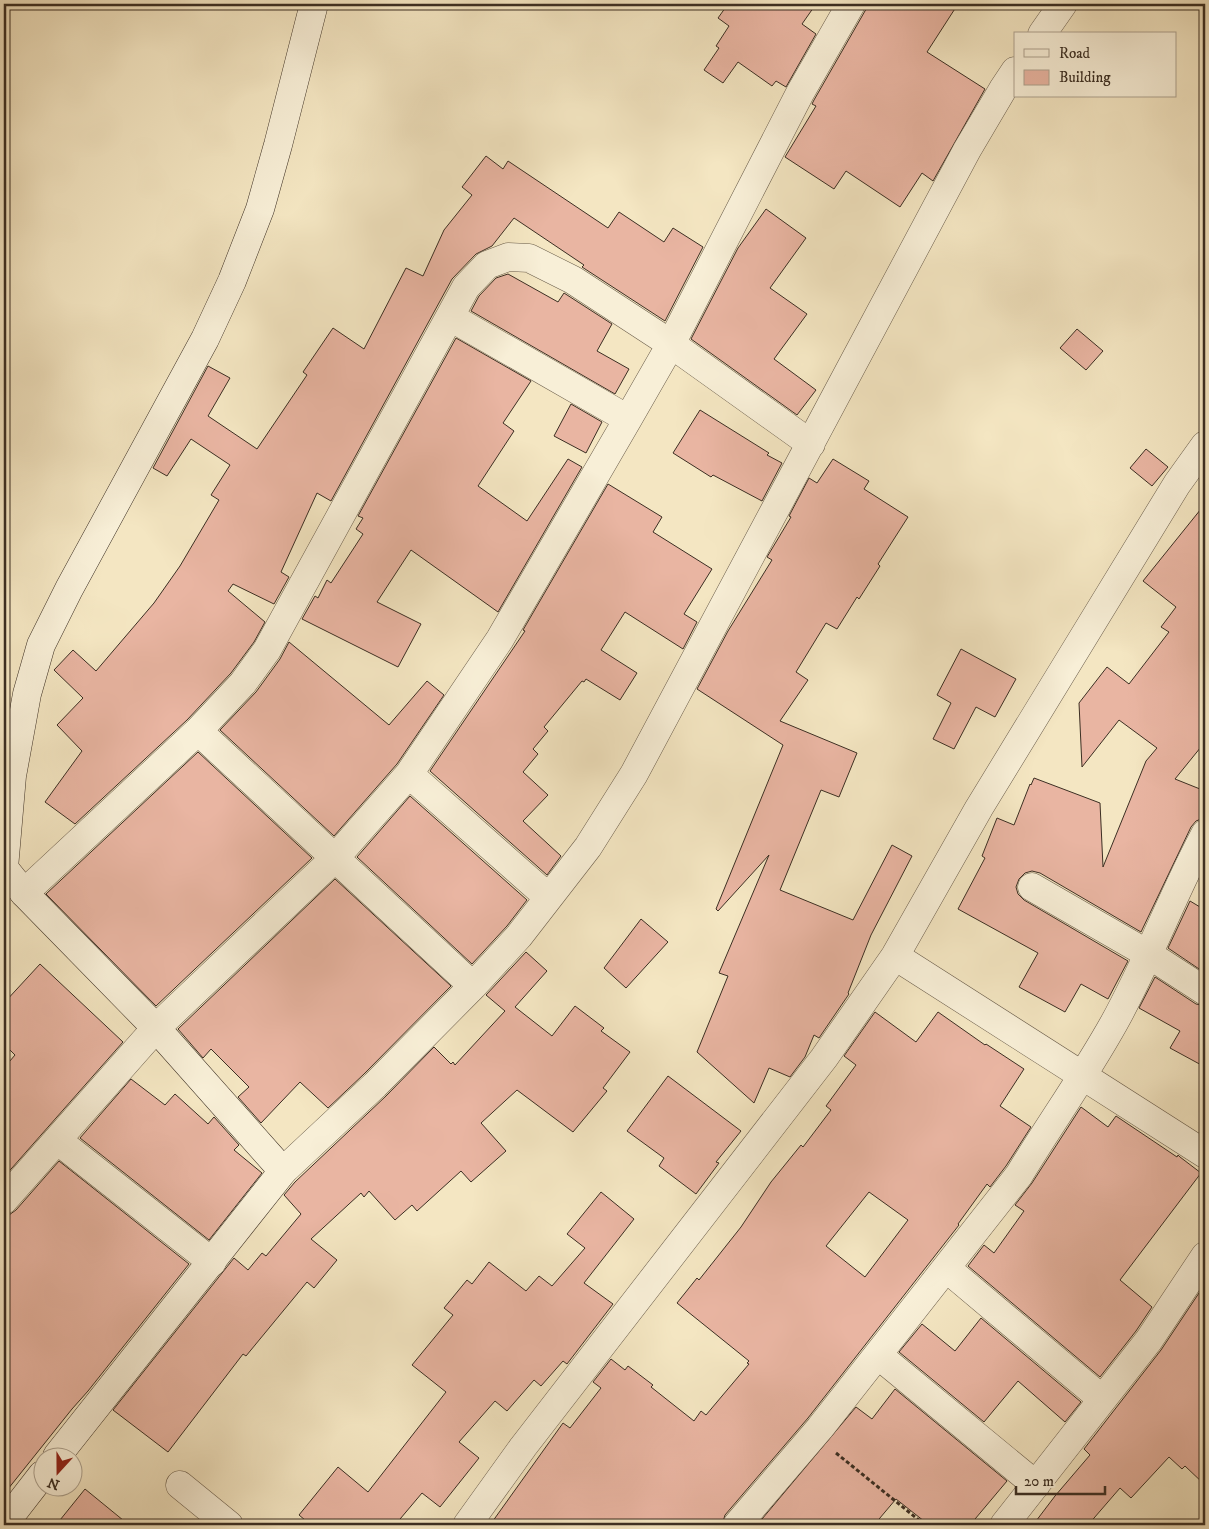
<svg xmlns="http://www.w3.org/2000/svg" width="1209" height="1529" viewBox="0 0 1209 1529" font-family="'IM FELL DW Pica',serif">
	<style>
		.building { fill: #e9b5a2; stroke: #3c2f23; fill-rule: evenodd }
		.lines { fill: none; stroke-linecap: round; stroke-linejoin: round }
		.street-casing { stroke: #6a5d4b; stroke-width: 29 }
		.secondary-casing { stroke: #3c2f23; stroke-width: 29 }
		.path { stroke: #3c2f23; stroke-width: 3; stroke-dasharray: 4 2.5; stroke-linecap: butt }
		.street { stroke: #f8efd7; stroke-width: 28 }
		.secondary { stroke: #f8efd7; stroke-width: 28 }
	</style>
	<rect width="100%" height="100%" fill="#f4e6c2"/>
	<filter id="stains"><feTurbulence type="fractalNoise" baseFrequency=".004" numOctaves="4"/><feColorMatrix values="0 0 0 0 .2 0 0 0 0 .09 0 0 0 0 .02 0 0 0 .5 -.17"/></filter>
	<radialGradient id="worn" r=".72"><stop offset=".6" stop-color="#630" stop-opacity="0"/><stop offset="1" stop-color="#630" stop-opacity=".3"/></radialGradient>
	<path class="building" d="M728,4H816L802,24L816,34L786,87L776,81L772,86L738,62L723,83L704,70L719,48L716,46L729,26L718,18Z
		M869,4H958L927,52L985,89L933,181L922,173L900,207L846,171L834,189L785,157L816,106L812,104L814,100Z
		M486,156L503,169L508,161L608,228L619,212L664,242L673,228L703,247L665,321L582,267L584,265L514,218L492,246L476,254L452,279L331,501L317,493L281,572L289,577L274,604L233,584L228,591L265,622L254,642L231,673L187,720L75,824L45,802L82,751L57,725L83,698L54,670L73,650L96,671L154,603L180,566L219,500L211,495L230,465L191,439L167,476L153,468L208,366L230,378L208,416L257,449L307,375L303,372L333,328L364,349L406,268L423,276L444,230L472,195L462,187Z
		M766,209L806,238L770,288L807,314L774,359L816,390L797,415L691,339L738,248Z
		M508,274L558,302L564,293L612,324L597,351L629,369L615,394L471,311L479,296L496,278Z
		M1077,329L1103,351L1086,370L1060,348Z
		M456,338L531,381L503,423L514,431L478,486L527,521L568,459L582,467L498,612L411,550L377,602L421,624L398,667L302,619L315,596L318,598L327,580L331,583L363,534L356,529L363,518L358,516Z
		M571,404L602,422L586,453L554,436Z
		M700,410L769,453L767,455L782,463L762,501L713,475L711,477L673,453Z
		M1146,449L1168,467L1152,486L1130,468Z
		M833,459L869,481L864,489L908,517L878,564L880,566L859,599L857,597L837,629L826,623L796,672L808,680L780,721L857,753L839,797L821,790L780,890L853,920L892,845L912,856L871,935L848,993L849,994L819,1038L814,1035L805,1057L790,1077L769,1068L754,1103L697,1052L728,976L719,973L769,855L718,911L716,909L783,745L697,689L728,631L772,560L767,557L791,517L789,516L809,478L817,483Z
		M608,484L662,517L653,532L712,569L684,614L697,622L683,649L625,612L601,650L637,673L620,700L586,679L584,682L582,681L544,727L548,731L533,749L538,754L523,772L548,795L523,821L561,856L547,875L430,771L525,631L523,630Z
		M1205,504V742L1175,779L1205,791V809L1201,819L1196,821L1191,827L1141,932L1040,873L1032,871L1025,873L1019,879L1016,887L1018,894L1024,900L1128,961L1108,999L1081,984L1065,1012L1019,987L1038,953L958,909L985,858L982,856L997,818L1014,825L1030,784L1031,785L1034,778L1100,803L1103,867L1146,761L1157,748L1119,720L1082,767L1079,703L1107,667L1129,684L1169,632L1161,627L1176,607L1143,581Z
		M289,642L389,725L427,681L444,695L397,764L334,836L220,730L256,692L280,659Z
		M961,649L1016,679L995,717L976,707L954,749L933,739L951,703L937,695Z
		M198,752L312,858L156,1006L46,894Z
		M410,796L527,900L507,926L472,964L357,857Z
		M335,879L451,986L364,1074L328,1108L300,1082L261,1123L238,1097L249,1087L211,1049L203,1058L178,1029Z
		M1190,901L1205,910V973L1168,948Z
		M641,919L668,942L626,988L604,968Z
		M526,952L547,971L515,1007L552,1036L575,1006L604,1028L601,1031L630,1052L603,1088L607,1091L573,1132L517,1090L481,1123L506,1151L471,1182L461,1171L417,1211L412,1205L395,1220L369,1191L364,1197L361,1193L311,1239L337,1260L314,1288L307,1282L246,1356L243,1354L168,1452L113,1410L234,1258L248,1270L262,1253L266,1256L301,1214L284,1195L295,1182L386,1096L434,1047L451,1064L453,1062L455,1065L505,1011L486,995Z
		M40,964L123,1042L4,1177V1068L15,1055L4,1044V1003Z
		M1155,977L1196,1004L1205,1006V1067L1170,1048L1180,1031L1139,1008Z
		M875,1012L916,1042L938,1012L985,1045L986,1044L1024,1069L1000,1106L1031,1127L1006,1166L990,1187L987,1184L958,1224L959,1225L808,1418L725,1515L722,1525H490L563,1423L570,1428L601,1388L593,1382L611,1359L625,1370L628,1366L653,1385L651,1387L694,1421L701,1411L706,1415L749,1364L747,1363L749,1361L677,1303L697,1278L699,1280L741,1227L771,1182L801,1145L803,1147L831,1110L826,1106L856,1065L844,1056ZM869,1192L908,1220L865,1277L826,1246Z
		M668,1076L741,1131L716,1162L719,1163L696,1194L659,1166L664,1158L627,1131Z
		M131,1079L165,1105L175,1094L208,1124L214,1117L239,1145L234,1150L262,1173L209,1240L80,1138Z
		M1081,1107L1108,1127L1116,1116L1177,1157L1178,1155L1180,1157L1201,1173L1120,1280L1152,1307L1136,1331L1100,1377L968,1266L984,1245L994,1253L1024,1211L1015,1205L1032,1183Z
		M59,1161L189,1264L88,1391L72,1409L4,1494V1215H9L16,1210Z
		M601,1192L634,1219L584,1283L613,1304L567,1364L563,1361L541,1386L534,1380L507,1411L495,1401L459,1442L479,1458L440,1507L422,1493L395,1525H311L299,1515L338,1467L368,1492L446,1392L412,1365L453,1315L444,1308L467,1280L472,1284L489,1262L526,1291L539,1276L552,1286L585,1248L567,1234Z
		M1205,1284V1485L1185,1466L1182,1469L1169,1457L1131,1498L1120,1488L1088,1525H1033L1055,1496L1090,1455L1084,1449L1161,1350Z
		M981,1318L1081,1402L1065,1422L1018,1381L984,1422L899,1352L922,1324L955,1351Z
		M895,1389L1007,1481L970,1525H929L896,1499L874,1525H757L856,1407L872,1419Z
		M85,1489L129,1525H56Z"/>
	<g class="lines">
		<defs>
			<path id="street" d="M1042,34L1063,4
				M450,317L628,419
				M198,731L473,986
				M409,774L548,897
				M1032,887L1148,954L1205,991
				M24,893L198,731L243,683L267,650L466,287L487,265L508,257L529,258L573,280L671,344L811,444
				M895,956L1205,1154
				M57,1140L212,1262
				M283,1171L375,1085L473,986L519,936L588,847L634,774L967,150L1003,89L1015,71
				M4,1200L156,1028L335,858L409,774L500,639L628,419L671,344L800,93L851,4
				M946,1268L1102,1399
				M878,1355L1036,1485
				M180,1485L229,1525
				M467,1525L523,1447L824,1058L895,956L979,808L1177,484L1205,445
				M737,1525L820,1428L1019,1175C1050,1124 1085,1075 1114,1023C1148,962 1172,896 1205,834
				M1004,1525L1149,1340L1205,1256"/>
			<path id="secondary" d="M4,868L12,776L27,694L41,645L69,589L205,339L232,281L260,209L278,145L314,4
				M4,868L24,893L156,1028L283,1171L57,1456
				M4,1524L42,1475"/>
		</defs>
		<use href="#street" class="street-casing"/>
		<use href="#secondary" class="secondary-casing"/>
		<path class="path" d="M836,1453L925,1525"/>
		<use href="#street" class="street"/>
		<use href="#secondary" class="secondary"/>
	</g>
	<rect width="1209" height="1529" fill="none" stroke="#f4e6c2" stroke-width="20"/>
	<rect x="5" y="5" width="1199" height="1519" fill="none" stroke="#3c2f23" stroke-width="2.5"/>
	<rect x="10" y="10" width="1189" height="1509" fill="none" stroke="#3c2f23"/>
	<rect x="1014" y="32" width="162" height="65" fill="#f8efd7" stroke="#ada28f"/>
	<rect x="1024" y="49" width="25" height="8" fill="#f8efd7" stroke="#ada28f"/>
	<text x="1059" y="58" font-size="15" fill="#3c2f23">Road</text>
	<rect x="1024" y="70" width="25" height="15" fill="#e9b5a2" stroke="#ada28f"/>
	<text x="1059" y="82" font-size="15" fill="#3c2f23">Building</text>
	<g transform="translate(58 1472) rotate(201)"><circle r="24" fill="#f8efd7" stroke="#ada28f"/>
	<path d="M0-4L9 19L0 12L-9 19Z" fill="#8f2418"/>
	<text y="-8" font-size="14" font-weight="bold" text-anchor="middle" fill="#3c2f23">N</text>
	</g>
	<path d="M1016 1486v8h89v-8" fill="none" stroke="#3c2f23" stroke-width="2.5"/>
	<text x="1024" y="1486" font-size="15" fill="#3c2f23" stroke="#f8efd7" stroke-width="4" paint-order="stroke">20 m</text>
	<rect width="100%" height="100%" filter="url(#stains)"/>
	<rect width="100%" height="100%" fill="url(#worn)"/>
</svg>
